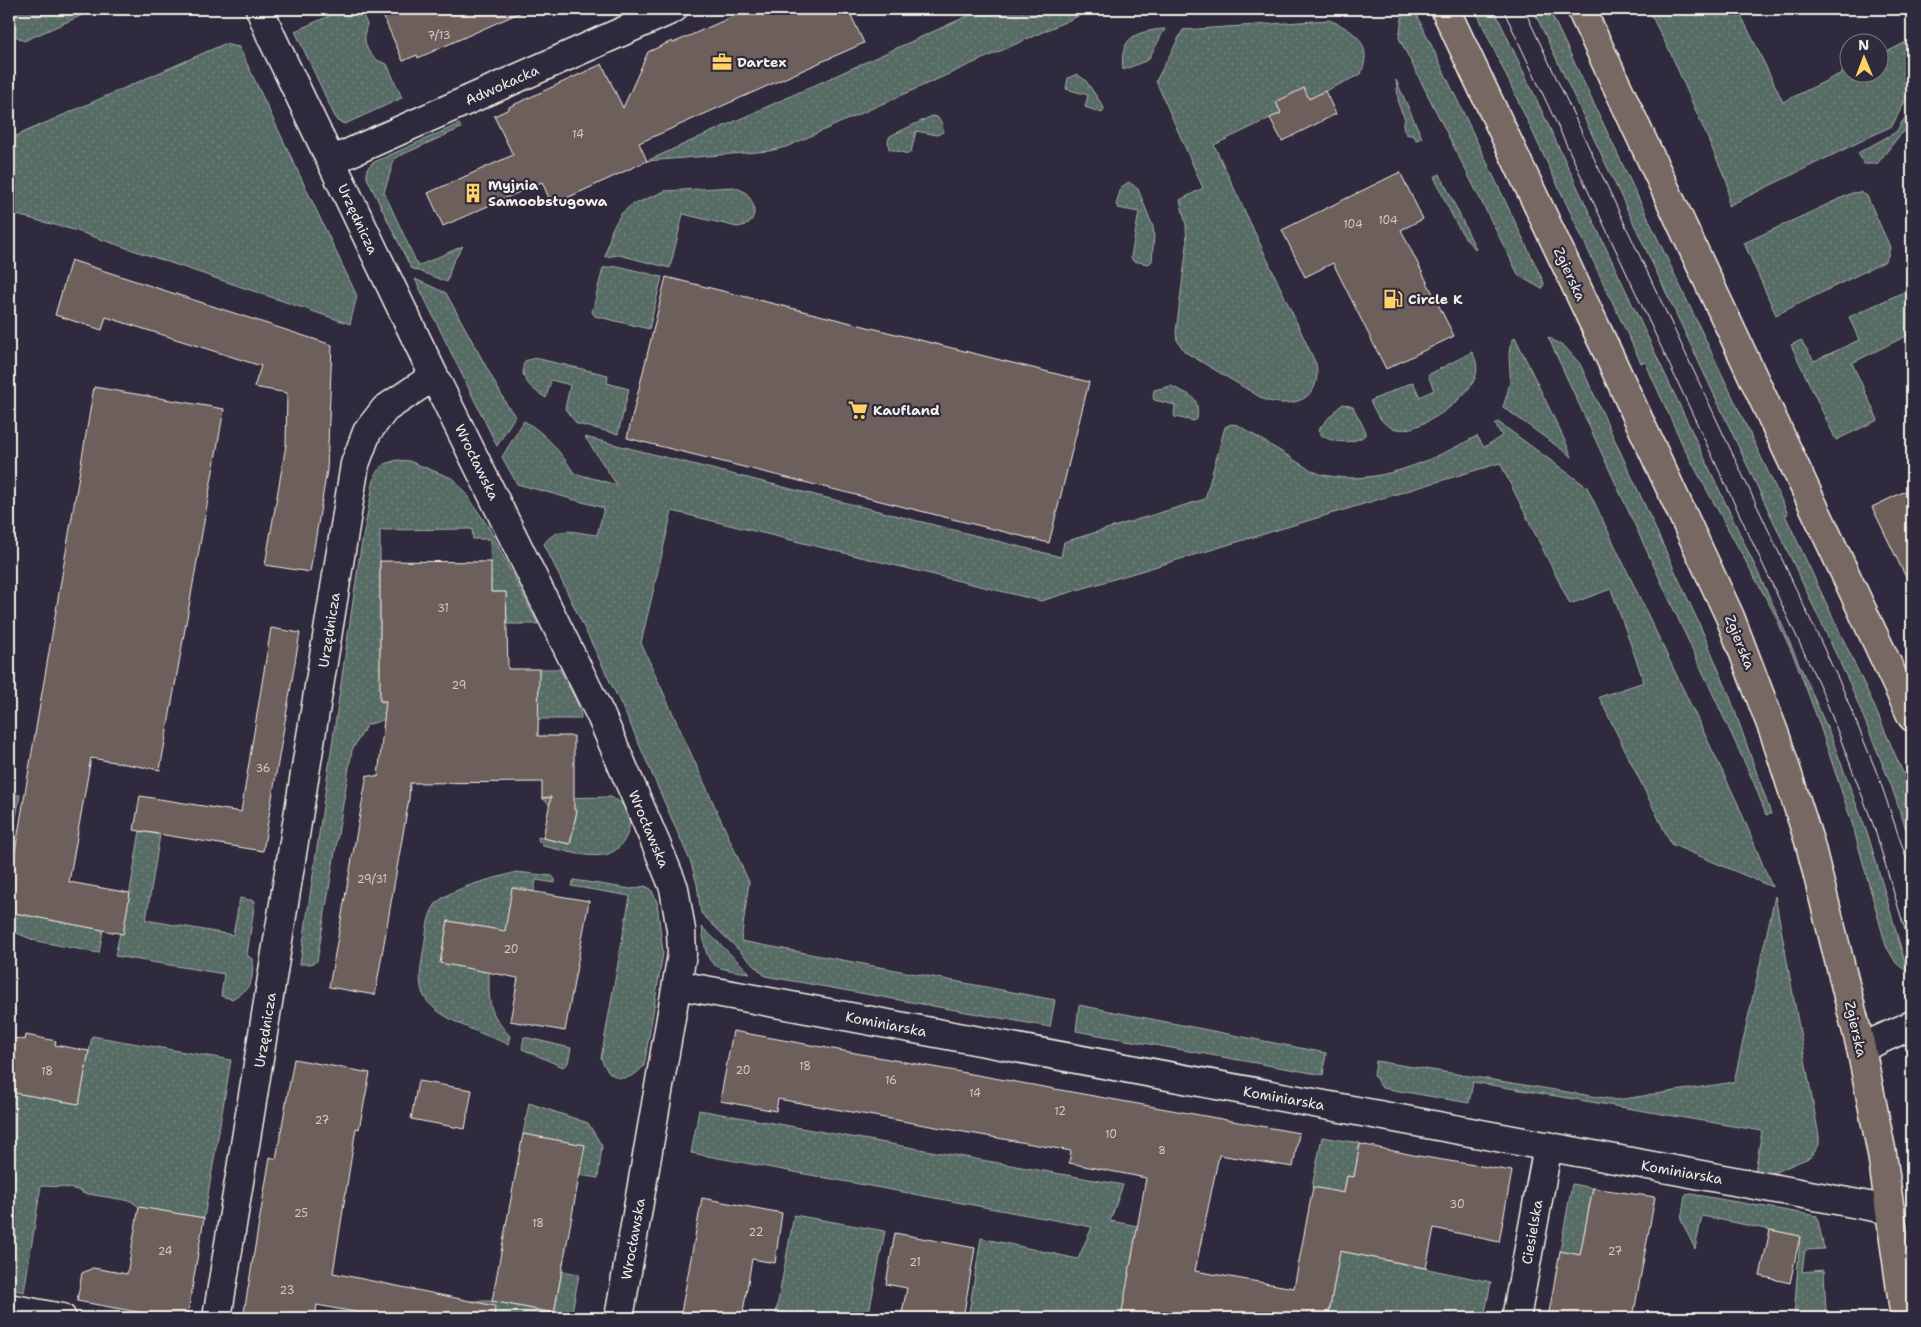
<svg xmlns="http://www.w3.org/2000/svg" width="1921" height="1327" viewBox="0 0 1921 1327" font-family="'Shantell Sans',sans-serif">
	<style>
		.grass { fill: url(#grass-dots); stroke: #a6aea7; fill-rule: evenodd }
		.building { fill: #6d5e5b; stroke: #f4f1e8 }
		.lines { fill: none; stroke-linecap: round; stroke-linejoin: round }
		.minor-casing { stroke: #f4f1e8; stroke-width: 31 }
		.major-casing { stroke: #f4f1e8; stroke-width: 31 }
		.minor { stroke: #2f2a3d; stroke-width: 28 }
		.major { stroke: #776864; stroke-width: 28 }
		.tram { stroke: #f4f1e8; stroke-width: 1 }
		.labels { text-anchor: middle; stroke-width: 4.5; stroke-linejoin: round; paint-order: stroke }
		.number-label { font-size: 11px; fill: #d2ccc5 }
		.poi-label { font-size: 14px; font-weight: bold; fill: #f4f1e8; stroke: #2f2a3d; text-anchor: start }
		.street-label { font-size: 14px; fill: #f4f1e8; stroke: #2f2a3d }
	</style>
	<defs>
		<pattern id="grass-dots" width="8" height="8" patternUnits="userSpaceOnUse" patternTransform="scale(1.25)"><rect width="8" height="8" fill="#586c66"/><path d="M2 2h.1M6 6h.1" fill="none" stroke="#71817c" stroke-width="1.8" stroke-linecap="round"/></pattern>
	</defs>
	<rect width="100%" height="100%" fill="#2f2a3d"/>
	<filter id="ink" filterUnits="userSpaceOnUse"><feTurbulence type="fractalNoise" baseFrequency=".02" numOctaves="2"/><feDisplacementMap in="SourceGraphic" scale="10" xChannelSelector="R" yChannelSelector="G"/><feConvolveMatrix kernelMatrix="1 2 1 2 8 2 1 2 1" color-interpolation-filters="sRGB"/></filter>
	<g filter="url(#ink)">
		<path class="grass" d="M9,9H96L24,41L9,32Z
			M345,9H360L367,24C361,43 368,59 387,64L402,98L345,124L337,121L295,31Z
			M983,9H1094L786,147L769,151L647,161Z
			M1475,9H1494L1776,611L1832,739L1869,838L1907,969L1910,968L1912,976L1896,963L1886,946L1852,823L1818,720L1797,664L1774,613L1685,450L1645,362L1641,363Z
			M1533,9H1549L1788,514L1785,515L1872,701L1912,794V847L1891,785L1850,684Z
			M1648,9H1738L1783,102L1848,70V72H1878L1879,56L1912,39V96L1906,99L1892,126L1728,206V185L1672,56Z
			M1409,11L1414,12L1417,15L1544,283L1542,289L1519,276L1399,38L1402,18L1405,12Z
			M1329,20C1354,30 1374,44 1361,74L1309,99L1303,89L1276,102L1281,113L1214,145L1316,364C1323,399 1293,409 1265,400L1185,352L1177,340L1176,332L1187,245L1186,225L1180,200L1203,188L1156,81L1183,30Z
			M1165,29L1148,60L1123,70C1119,37 1136,31 1165,29Z
			M224,44L239,47L357,296L350,324L74,230L9,213V139Z
			M1077,74L1086,81L1103,106L1104,110L1102,113L1085,107L1088,95L1066,89L1068,78Z
			M1396,80L1422,138L1416,140L1414,136L1406,134L1403,128L1405,119L1399,106Z
			M1912,106V125L1899,136L1877,164H1864L1858,153L1896,132Z
			M932,116L937,117C942,122 943,125 943,132L937,135L916,131L911,152L908,154L889,149L888,141L890,136Z
			M459,124L461,128L395,158L384,192L418,266L463,246L452,264L447,282L411,268L367,178V169L372,163Z
			M1440,174L1476,249C1460,239 1443,195 1434,177Z
			M1129,182L1138,189L1153,227L1154,235L1152,261L1149,264L1133,261L1131,257L1139,212L1118,208L1116,205L1121,187Z
			M734,187C738,189 743,190 746,193C758,206 758,225 737,227L683,214L670,268L619,255L605,257L612,229L621,214L630,206L665,191Z
			M1860,192L1867,196L1890,247L1888,256L1884,262L1776,315L1744,243L1852,193Z
			M618,266L662,277L649,329L595,316L592,312L603,268Z
			M415,279L446,293L507,405L515,416L497,446Z
			M1908,290L1912,299V333L1852,363L1878,420L1836,440L1791,345L1801,340L1814,361L1859,340L1849,317Z
			M1515,337L1565,441L1572,457L1503,407C1506,398 1509,389 1510,380C1511,365 1505,349 1515,337Z
			M1548,337L1566,348L1580,364L1702,630L1730,697L1771,814L1766,815L1754,783Z
			M1472,352C1476,359 1478,367 1476,375C1470,398 1419,434 1396,429C1382,426 1376,413 1370,401L1413,382L1420,397L1434,390L1428,375Z
			M535,358L608,375L607,383L629,389L618,434L577,424L565,409L570,385L551,380L546,398C533,390 517,378 525,361Z
			M1171,386C1190,396 1200,394 1197,419L1194,421L1175,417L1174,415L1175,405L1154,400L1153,397L1154,390Z
			M1343,404L1353,407L1365,430V435C1355,445 1326,444 1318,431C1320,427 1338,407 1343,404Z
			M524,421C547,434 560,452 574,473L617,485L585,437L1061,557L1064,542L1205,499L1225,427L1231,424L1238,425C1255,436 1272,446 1290,457C1300,464 1312,472 1324,475C1377,487 1432,460 1477,436L1484,447L1502,436L1495,424L1498,422L1587,487L1737,802L1772,887L1671,844L1599,697L1644,682L1611,589L1570,604L1500,463L1041,601L672,511L641,643L749,882L741,941L1055,1000L1050,1027L765,976L701,913L697,884L691,863L629,721L544,544C558,524 576,533 597,535L604,508L517,484L502,457Z
			M397,460L409,461L454,479L467,495L489,528L538,624H507L506,592H491L490,539H473L472,529L380,530V701H538L539,669H560C565,681 582,707 581,719H386L367,725L352,750L317,961L311,964H300L360,553L375,474L384,464Z
			M9,793L20,795L9,859Z
			M611,797C614,799 619,801 621,803C639,819 626,851 604,855C585,858 562,850 543,846L539,842L538,837L570,844L577,811L550,805L542,798Z
			M140,831L160,835L146,920L233,935L240,898L255,901L247,955L253,960C252,984 253,986 232,999L221,996L224,974L115,956L120,933H123Z
			M516,872L552,876L555,879V883L536,880L526,935L448,921L440,963L489,972C489,1004 488,1012 510,1036L508,1044C486,1035 438,1019 425,998C417,985 421,967 423,953C426,938 426,918 435,905C449,887 495,879 516,872ZM513,887L526,889L523,910L509,908Z
			M574,880L631,889L645,886L651,889L657,902L663,953L644,1066C627,1085 609,1081 601,1058L630,896L571,886Z
			M1775,896L1819,1136V1145L1811,1157L1761,1178L1754,1177L1762,1131L1473,1082L1469,1103L1382,1088L1374,1076L1376,1061L1617,1100L1734,1082Z
			M9,912L103,930L99,953L36,941L9,930Z
			M702,927L750,973C710,968 707,968 702,927Z
			M1079,1005L1326,1053L1323,1075L1076,1031Z
			M92,1036L231,1060L204,1218L139,1207L131,1201L82,1193V1191L63,1187L41,1186L24,1292L9,1289V1092L79,1104Z
			M524,1037L571,1048L568,1063L563,1067L522,1049Z
			M529,1103L588,1123L602,1146L598,1178L579,1175L584,1145L523,1134Z
			M699,1110L1123,1185L1110,1221L1138,1226L1121,1318H1123H968L981,1238L1078,1259L1092,1227L691,1153Z
			M1322,1137L1360,1143L1354,1177L1347,1176L1344,1193L1312,1187Z
			M1572,1184L1593,1188L1580,1255L1560,1251Z
			M1691,1194L1817,1216L1824,1249L1805,1250L1802,1272L1824,1270L1826,1312L1821,1318H1794L1800,1236L1702,1216L1695,1249L1681,1220L1685,1195Z
			M794,1215L885,1231L868,1318H775Z
			M1340,1251L1491,1282L1484,1318H1393L1379,1316V1318H1328Z
			M562,1271L579,1274L571,1318H468L472,1301H492L554,1313Z"/>
		<path class="building" d="M380,9H528L418,58L417,55L403,61Z
			M750,9H848L864,43L639,143L647,161L552,205L542,182L443,226L428,193L513,155L494,116L509,109V107L602,64L623,108L648,52L672,41L673,43Z
			M1304,88L1309,99L1325,91L1336,114L1282,141L1270,118L1281,113L1276,102Z
			M1400,172L1423,219L1401,230L1454,336L1386,369L1333,263L1305,277L1282,230Z
			M71,260L332,345L327,470L310,572L265,565L286,445L287,393L254,387L261,366L106,317L102,330L55,315Z
			M666,277L1089,382L1049,543L627,438Z
			M94,387L224,409L160,770L91,758L69,882L130,893L123,934L9,912V887Z
			M1912,488V590L1872,507Z
			M380,561L491,562V592H506L508,669H539L538,736H574V810H577L570,844L543,838L551,797L542,798V782L410,783L409,799L375,995L329,987L367,775L378,777L386,701H380Z
			M271,628L300,633L263,851L134,830L140,796L241,812Z
			M512,888L589,901L565,1031L510,1021L518,978L440,963L448,921L505,931Z
			M733,1031L1299,1133L1293,1167L1219,1155L1195,1271L1294,1288L1313,1187L1344,1193L1347,1176L1354,1177L1360,1144L1418,1156L1512,1171L1499,1242L1434,1228L1426,1268L1340,1251L1328,1318H1121L1146,1178L1069,1163L1071,1151L778,1099L776,1111L720,1101Z
			M26,1035L56,1041L55,1045L89,1051L79,1104L9,1092V1037L25,1040Z
			M294,1059L370,1073L359,1129L356,1128L333,1273L495,1306L494,1318H386L317,1305L315,1318H243L270,1157L276,1159Z
			M418,1081L472,1090L465,1129L411,1119Z
			M523,1134L585,1145L554,1313L492,1301Z
			M1593,1188L1655,1197L1633,1318H1548L1560,1251L1580,1255Z
			M702,1198L782,1213L775,1263L752,1259L742,1318H680Z
			M139,1207L204,1218L187,1318H170L77,1301L82,1273L93,1268L127,1274Z
			M1770,1230L1800,1236L1790,1283L1760,1276Z
			M895,1233L975,1248L963,1318H901L907,1288L886,1284Z"/>
		<g class="lines">
			<defs>
				<path id="minor" d="M331,161L673,9
					M434,376L601,716L659,851L674,888L681,930L682,954L619,1318
					M678,985L1890,1210
					M1861,1048L1912,1025
					M9,1308L62,1318
					M217,1318L355,464L367,432L385,409L434,376L271,36L260,9
					M1516,1318L1548,1146"/>
				<path id="major" d="M1445,9L1605,347L1730,617L1775,735L1810,844L1861,1048L1882,1154L1905,1318
					M1581,9L1912,717"/>
			</defs>
			<use href="#minor" class="minor-casing"/>
			<use href="#major" class="major-casing"/>
			<use href="#minor" class="minor"/>
			<use href="#major" class="major"/>
			<path class="tram" d="M1503,9L1823,693L1874,827L1912,953
				M1524,9L1842,687L1879,778L1912,875"/>
		</g>
	</g>
	<defs>
		<symbol id="office-bare" viewBox="-9 -9 18 18"><path d="M-6-3h4V-5.5h4V-3h4V5H-6ZM-1-4.5V-3h2v-1.5ZM-6 0V1H6V0Z" fill="#ffd166" stroke="#2f2a3d" stroke-width="2.5" paint-order="stroke"/></symbol>
		<symbol id="building-bare" viewBox="-9 -9 18 18"><path d="M-4-6H4V6H1V3H-1V6H-4ZM-2.5-4.3h1.7v1.8h-1.7ZM.8-4.3h1.7v1.8H.8ZM-2.5-1h1.7V.8h-1.7ZM.8-1h1.7V.8H.8Z" fill="#ffd166" stroke="#2f2a3d" stroke-width="2.5" paint-order="stroke"/></symbol>
		<symbol id="fuel-bare" viewBox="-9 -9 18 18"><path d="M-5.5-6h7V0h2V4h1.3V-2.5L3-4.5l.8-.8L6-3V5H2.5V1h-1V6h-7ZM-4.2-4.7v3.2H.2V-4.7Z" fill="#ffd166" stroke="#2f2a3d" stroke-width="2.5" paint-order="stroke"/></symbol>
		<symbol id="supermarket-bare" viewBox="-9 -9 18 18"><path d="M-6-5.5h2.5l.6 2H6L4.5 2H-2.5L-4.4-4H-6ZM-1.5 3.2a1.3 1.3 0 1 0 .1 0ZM3 3.2a1.3 1.3 0 1 0 .1 0Z" fill="#ffd166" stroke="#2f2a3d" stroke-width="2.5" paint-order="stroke"/></symbol>
	</defs>
	<g fill-rule="evenodd">
		<use href="#office-bare" x="708" y="48" width="28" height="28"/>
		<use href="#building-bare" x="459" y="179" width="28" height="28"/>
		<use href="#fuel-bare" x="1379" y="285" width="28" height="28"/>
		<use href="#supermarket-bare" x="844" y="396" width="28" height="28"/>
	</g>
	<g class="labels">
		<g class="number-label">
			<text x="439" y="39">7/13</text>
			<text x="578" y="138">14</text>
			<text x="1388" y="224">104</text>
			<text x="1353" y="228">104</text>
			<text x="443" y="612">31</text>
			<text x="459" y="689">29</text>
			<text x="263" y="772">36</text>
			<text x="372" y="883">29/31</text>
			<text x="511" y="953">20</text>
			<text x="805" y="1070">18</text>
			<text x="743" y="1074">20</text>
			<text x="47" y="1075">18</text>
			<text x="891" y="1084">16</text>
			<text x="975" y="1097">14</text>
			<text x="1060" y="1115">12</text>
			<text x="322" y="1124">27</text>
			<text x="1111" y="1138">10</text>
			<text x="1162" y="1154">8</text>
			<text x="1457" y="1208">30</text>
			<text x="301" y="1217">25</text>
			<text x="538" y="1227">18</text>
			<text x="756" y="1236">22</text>
			<text x="165" y="1255">24</text>
			<text x="1615" y="1255">27</text>
			<text x="915" y="1266">21</text>
			<text x="287" y="1294">23</text>
		</g>
		<g class="poi-label">
			<text x="737" y="67">Dartex</text>
			<text x="488" y="190">Myjnia<tspan x="488" dy="16">Samoobsługowa</tspan></text>
			<text x="1408" y="304">Circle K</text>
			<text x="873" y="415">Kaufland</text>
		</g>
		<g class="street-label">
			<text transform="translate(502 85) rotate(-24)" y="5">Adwokacka</text>
			<text transform="translate(358 219) rotate(65)" y="5">Urzędnicza</text>
			<text transform="translate(1570 274) rotate(65)" y="5">Zgierska</text>
			<text transform="translate(477 462) rotate(64)" y="5">Wrocławska</text>
			<text transform="translate(329 630) rotate(-81)" y="5">Urzędnicza</text>
			<text transform="translate(1740 642) rotate(68)" y="5">Zgierska</text>
			<text transform="translate(649 829) rotate(67)" y="5">Wrocławska</text>
			<text transform="translate(886 1024) rotate(11)" y="5">Kominiarska</text>
			<text transform="translate(1856 1029) rotate(77)" y="5">Zgierska</text>
			<text transform="translate(265 1030) rotate(-81)" y="5">Urzędnicza</text>
			<text transform="translate(1284 1098) rotate(10)" y="5">Kominiarska</text>
			<text transform="translate(1682 1172) rotate(10)" y="5">Kominiarska</text>
			<text transform="translate(1532 1232) rotate(-80)" y="5">Ciesielska</text>
			<text transform="translate(633 1239) rotate(-80)" y="5">Wrocławska</text>
		</g>
	</g>
	<rect width="1921" height="1327" fill="none" stroke="#2f2a3d" stroke-width="30"/>
	<rect x="15" y="15" width="1891" height="1297" fill="none" stroke="#f4f1e8" stroke-width="2" filter="url(#ink)"/>
	<g transform="translate(1864 58) rotate(359)"><circle r="24" fill="#2f2a3d" stroke="#7e7a81"/>
	<path d="M0-4L9 19L0 12L-9 19Z" fill="#ffd166"/>
	<text y="-8" font-size="14" font-weight="bold" text-anchor="middle" fill="#f4f1e8">N</text>
	</g>
</svg>
